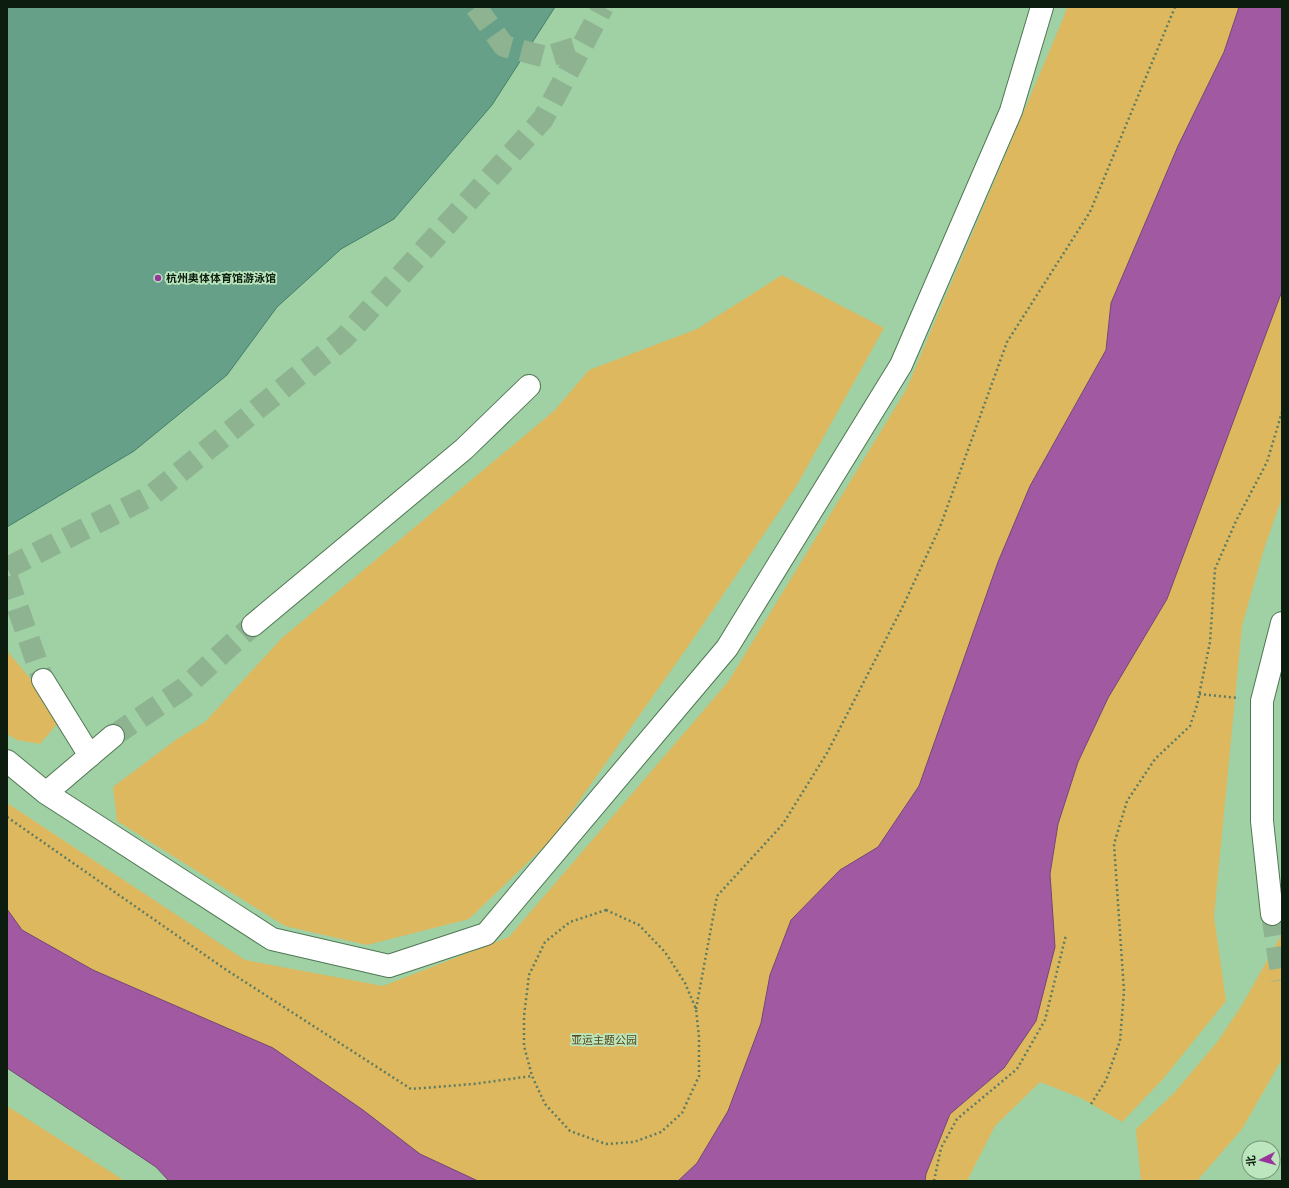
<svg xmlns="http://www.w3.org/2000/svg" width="1289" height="1188" viewBox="0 0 1289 1188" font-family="'Fira Sans Condensed','Noto Sans SC',sans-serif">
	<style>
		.built { fill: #a0d1a4; fill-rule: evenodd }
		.green { fill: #ddb85f }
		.water { fill: #a15aa1; stroke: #744775 }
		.building { fill: #66a089; stroke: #457f69 }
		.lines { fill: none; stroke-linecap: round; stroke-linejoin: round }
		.minor-tunnel { stroke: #8eb391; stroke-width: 22; stroke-dasharray: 22 11; stroke-linecap: butt }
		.minor-casing { stroke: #507754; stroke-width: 24 }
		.path { stroke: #5e7c61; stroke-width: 2.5; stroke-dasharray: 2 3; stroke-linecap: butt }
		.minor { stroke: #fff; stroke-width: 22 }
		.poi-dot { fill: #98349a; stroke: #bbe6be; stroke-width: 1.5 }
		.labels { text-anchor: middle; stroke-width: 3.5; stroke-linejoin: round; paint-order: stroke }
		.poi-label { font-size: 11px; font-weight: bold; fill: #0c1c0e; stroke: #bbe6be; text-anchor: start }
		.park-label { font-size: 11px; fill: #564519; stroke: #bbe6be }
	</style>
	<rect width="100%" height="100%" fill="#aed9b2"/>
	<path class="built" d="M7,7H1282V1181H7ZM1249,1148H1273V1172H1249Z"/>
	<path class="green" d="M1067,7H1239L1224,52L1178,146L1111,303L1106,350L1030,486L998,562L919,786L878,847L840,870L770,975L761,1023L728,1111L697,1163L678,1181H478L420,1154L363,1110L273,1048L93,970L22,930L7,909V803L245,960L383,986L509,937L728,682L906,390L1063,19Z
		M782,275L884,328L797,485L696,635L553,838L469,919L367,945L285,926L117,821L113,787L177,739L205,722L282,638L554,411L589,370L697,329Z
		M1282,291V498L1264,549L1242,626L1214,917L1226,1001L1163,1079L1122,1122L1081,1098L1040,1082L995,1126L967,1181H925L926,1174L950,1114L1004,1068L1055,947L1050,874L1058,824L1078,762L1108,698L1167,599Z
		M7,651L63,717L40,744L17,740L7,734Z
		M1282,934V1059L1242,1129L1197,1181H1141L1136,1129L1174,1093L1218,1041L1242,1005Z
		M7,1106L125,1181H7Z"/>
	<path class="water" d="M1239,7H1282V291L1167,599L1108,698L1078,762L1058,824L1050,874L1055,947L1036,1021L1004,1068L950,1114L926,1174L925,1181H678L697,1163L728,1111L761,1023L770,975L791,920L840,870L878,847L919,786L998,562L1030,486L1106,350L1111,303L1178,146L1224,52Z
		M7,909L22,930L93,970L273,1048L363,1110L420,1154L478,1181H169L156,1167L7,1068Z"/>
	<path class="building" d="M7,7H555L492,105L394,219L341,249L277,307L227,375L134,451L7,527Z"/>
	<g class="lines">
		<path class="minor-tunnel" d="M476,7L504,46L546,57L582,46
			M7,568L152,495L343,339L543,119L603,7
			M7,577L43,680
			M113,736L183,689L253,625
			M1272,914L1282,980"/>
		<defs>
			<path id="minor" d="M253,625L464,449L529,386
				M43,680L90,756
				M7,761L46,793L272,939L389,966L486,934L727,648L901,365L1011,111L1042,7
				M46,793L113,736
				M1272,914L1262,821V701L1282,623"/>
		</defs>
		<use href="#minor" class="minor-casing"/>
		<path class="path" d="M1199,694L1239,698
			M7,817L225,969L411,1089L473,1084L532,1076
			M606,910L639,925L665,952L685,983L696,1009L699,1037V1076L682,1113L661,1132L634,1142L606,1144L570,1131L545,1104L532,1076L524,1046V1016L529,975L545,942L570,922Z
			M696,1009L717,896L783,824L827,753L902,608L940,527L1007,342L1090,212L1175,7
			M1091,1104L1106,1080L1120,1041L1124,991L1114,844L1127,801L1155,759L1190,726L1197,705L1210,642L1215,569L1236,521L1267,462L1282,412
			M934,1181L941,1148L957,1119L1017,1069L1045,1020L1066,935"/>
		<use href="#minor" class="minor"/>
	</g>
	<circle class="poi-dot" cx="158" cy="278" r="4"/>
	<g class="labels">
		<g class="poi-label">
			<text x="166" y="282">杭州奥体体育馆游泳馆</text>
		</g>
		<g class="park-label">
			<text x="604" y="1044">亚运主题公园</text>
		</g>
	</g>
	<rect width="1289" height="1188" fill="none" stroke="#0c1c0e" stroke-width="16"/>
	<g transform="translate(1261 1160) rotate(264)"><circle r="19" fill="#bbe6be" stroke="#759578"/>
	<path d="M0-3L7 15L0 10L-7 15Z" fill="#98349a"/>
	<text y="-6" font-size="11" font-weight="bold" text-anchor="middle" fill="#0c1c0e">北</text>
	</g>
</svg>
